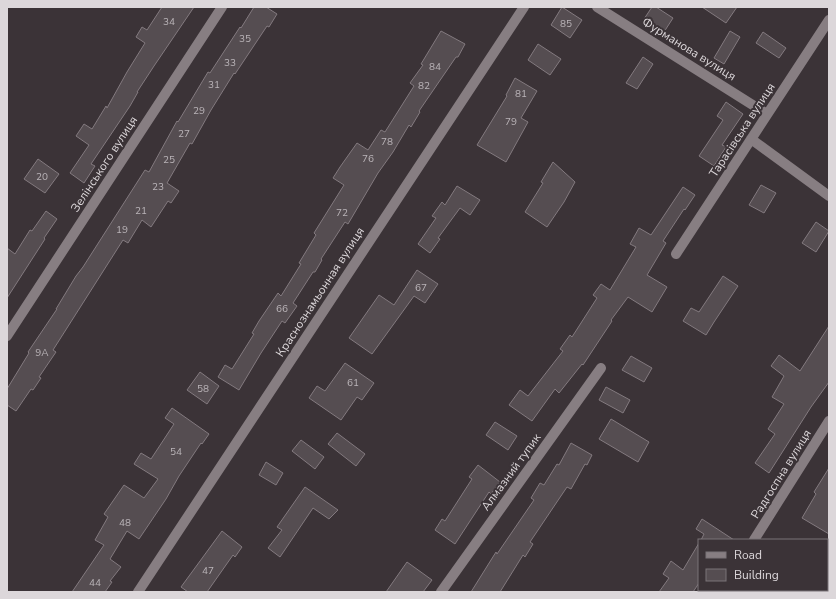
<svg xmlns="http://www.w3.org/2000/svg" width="836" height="599" viewBox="0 0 836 599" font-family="'Nunito Sans',sans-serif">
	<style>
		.building { fill: #554d51; stroke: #837a7f }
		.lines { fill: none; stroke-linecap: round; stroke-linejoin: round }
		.minor { stroke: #877e82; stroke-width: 10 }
		.labels { text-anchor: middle; stroke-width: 4; stroke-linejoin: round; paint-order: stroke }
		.number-label { font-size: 10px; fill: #bab4b8 }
		.street-label { font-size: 12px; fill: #dcd7da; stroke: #3b3337 }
	</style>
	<rect width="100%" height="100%" fill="#3b3337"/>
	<path class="building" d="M162,7H194L154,66L137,92H138L130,106L91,164L95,166L84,183L70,173L89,145L76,136L84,124L92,129L106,106L107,108L127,72L145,43L136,37L142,27L147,30Z
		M254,7H266L277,14L269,27L267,26L235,74L234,73L211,110L192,144L190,143L167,183L179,191L171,203L168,201L151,227L142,220L128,243L123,240L53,350L56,352L39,377L41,378L33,390L31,389L16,411L7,405V389L29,353L28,352L57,309H56L76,276L83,267L145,170L149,172L177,121L178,122L208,72L210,73L240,27L241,28Z
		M562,7L582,20L570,38L551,25Z
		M652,7H656L673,18L664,32L644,19Z
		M702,7H737L726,23Z
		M441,31L465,44L458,57H456L419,111L420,112L411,127L409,125L393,152L378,173L348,224L345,222L321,259L322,260L315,272H313L293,303L297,306L285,323L282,321L261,353L239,390L218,377L225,365L232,369L254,334L252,333L259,321L278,293L281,296L301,264L299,263L316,235L314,233L344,185L333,178L340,167L357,143L368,150L381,130L385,132L414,86L410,83L423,65L421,64Z
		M730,31L740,37L724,64L714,58Z
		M763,32L786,48L779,58L756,43Z
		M538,44L561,59L550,75L528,60Z
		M643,57L653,64L637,89L626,83Z
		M515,78L537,91L521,118L528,122L506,162L477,145L507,96L506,95Z
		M726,102L743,114L722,145L726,147L714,166L699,156L723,120L717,116Z
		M38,159L59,174L45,193L24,179Z
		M553,162L575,182L564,202L547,227L525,212L543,183L541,182Z
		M761,185L776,193L764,213L749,205Z
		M457,186L480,200L470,215L460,208L438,238L440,239L430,253L418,244L436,218L432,216L442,202L445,205Z
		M683,187L695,195L685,210L684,209L663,241L666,243L647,275L667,287L652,312L628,297L611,320L612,321L583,365L582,364L559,393L555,389L532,421L509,405L520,390L528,396L563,351L560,349L570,335L572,337L597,298L593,295L601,284L610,290L636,247L630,244L639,228L651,235Z
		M46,211L57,219L44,238L45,239L7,298V248L15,254L30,230L32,231Z
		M816,222L829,231L816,252L802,243Z
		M417,270L438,284L425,303L414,296L372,354L349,338L379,295L394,305Z
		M723,276L738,286L714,322L706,335L683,321L691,308L699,312Z
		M829,326V382L811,407L769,473L755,463L775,434L768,429L784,404L772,397L784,376L771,366L779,355L800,371Z
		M631,356L652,368L644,382L622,370Z
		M345,363L374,383L362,400L357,397L341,420L309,398L317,386L325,391Z
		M200,372L219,386L207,404L187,390Z
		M606,387L630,400L623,413L599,400Z
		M172,408L209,434L202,444L201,443L179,476L166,499L139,539L127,531L110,559L121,567L110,581L112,582L105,592H72L104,545L95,540L108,517L104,514L124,485L144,498L158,479L134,464L141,453L151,459L174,424L165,418Z
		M611,419L649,442L638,462L599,439Z
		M495,422L517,436L508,450L486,435Z
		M337,433L365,454L356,466L328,444Z
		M301,440L324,457L315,469L292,451Z
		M571,443L592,455L587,465L585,464L571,489L567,487L530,542L533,544L525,557L523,555L500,592H471L496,552L497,554L534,500L531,498L540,483L544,485L557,464L559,465Z
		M266,462L283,473L276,485L259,475Z
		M478,465L500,482L491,494L489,492L455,544L435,530L442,519L445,521L472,479L469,477Z
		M829,468V534L802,518L816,494L814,492Z
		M305,487L338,510L329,519L313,508L280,557L268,548L282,530L277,527Z
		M702,519L734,540H701L704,534L696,529Z
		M222,531L242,547L235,557L233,555L207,592H188L181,587Z
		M699,543V583L693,592H659L669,578L663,574L671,561L683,570Z
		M407,562L432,580L423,592H386Z"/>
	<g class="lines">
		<path class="minor" d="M597,7L767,114
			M751,139L829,196
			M676,254L829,20
			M7,336L222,7
			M754,540L829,421
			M138,592L524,7
			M441,592L601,368
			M722,592L723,590"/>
	</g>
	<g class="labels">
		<g class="number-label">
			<text x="169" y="25">34</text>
			<text x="566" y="27">85</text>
			<text x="245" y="42">35</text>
			<text x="230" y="66">33</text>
			<text x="435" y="70">84</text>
			<text x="214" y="88">31</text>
			<text x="424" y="89">82</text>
			<text x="521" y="97">81</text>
			<text x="199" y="114">29</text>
			<text x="511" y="125">79</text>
			<text x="184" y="137">27</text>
			<text x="387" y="145">78</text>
			<text x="368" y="162">76</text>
			<text x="169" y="163">25</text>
			<text x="42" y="180">20</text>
			<text x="158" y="190">23</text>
			<text x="141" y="214">21</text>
			<text x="342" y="216">72</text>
			<text x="122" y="233">19</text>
			<text x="421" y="291">67</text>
			<text x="282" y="312">66</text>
			<text x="42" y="356">9А</text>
			<text x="353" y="386">61</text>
			<text x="203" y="392">58</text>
			<text x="176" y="455">54</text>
			<text x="125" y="526">48</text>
			<text x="208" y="574">47</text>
			<text x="95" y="586">44</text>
		</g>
		<g class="street-label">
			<text transform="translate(689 49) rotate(32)" y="4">Фурманова вулиця</text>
			<text transform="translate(742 130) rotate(-57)" y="4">Тарасівська вулиця</text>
			<text transform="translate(104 164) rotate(-57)" y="4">Зелінського вулиця</text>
			<text transform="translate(320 292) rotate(-57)" y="4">Краснознамьонная вулиця</text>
			<text transform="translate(511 472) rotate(-54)" y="4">Алмазний тупик</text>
			<text transform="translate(781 474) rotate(-58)" y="4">Радгоспна вулиця</text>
		</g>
	</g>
	<rect width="836" height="599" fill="none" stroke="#dcd7da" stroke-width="16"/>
	<rect x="698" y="539" width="130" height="52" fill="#3b3337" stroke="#7b7578"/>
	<rect x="706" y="552" width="20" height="6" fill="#877e82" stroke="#7b7578"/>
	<text x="734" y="559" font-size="12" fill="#dcd7da">Road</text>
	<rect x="706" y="569" width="20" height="12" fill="#554d51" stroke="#7b7578"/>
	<text x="734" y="579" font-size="12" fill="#dcd7da">Building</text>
</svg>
